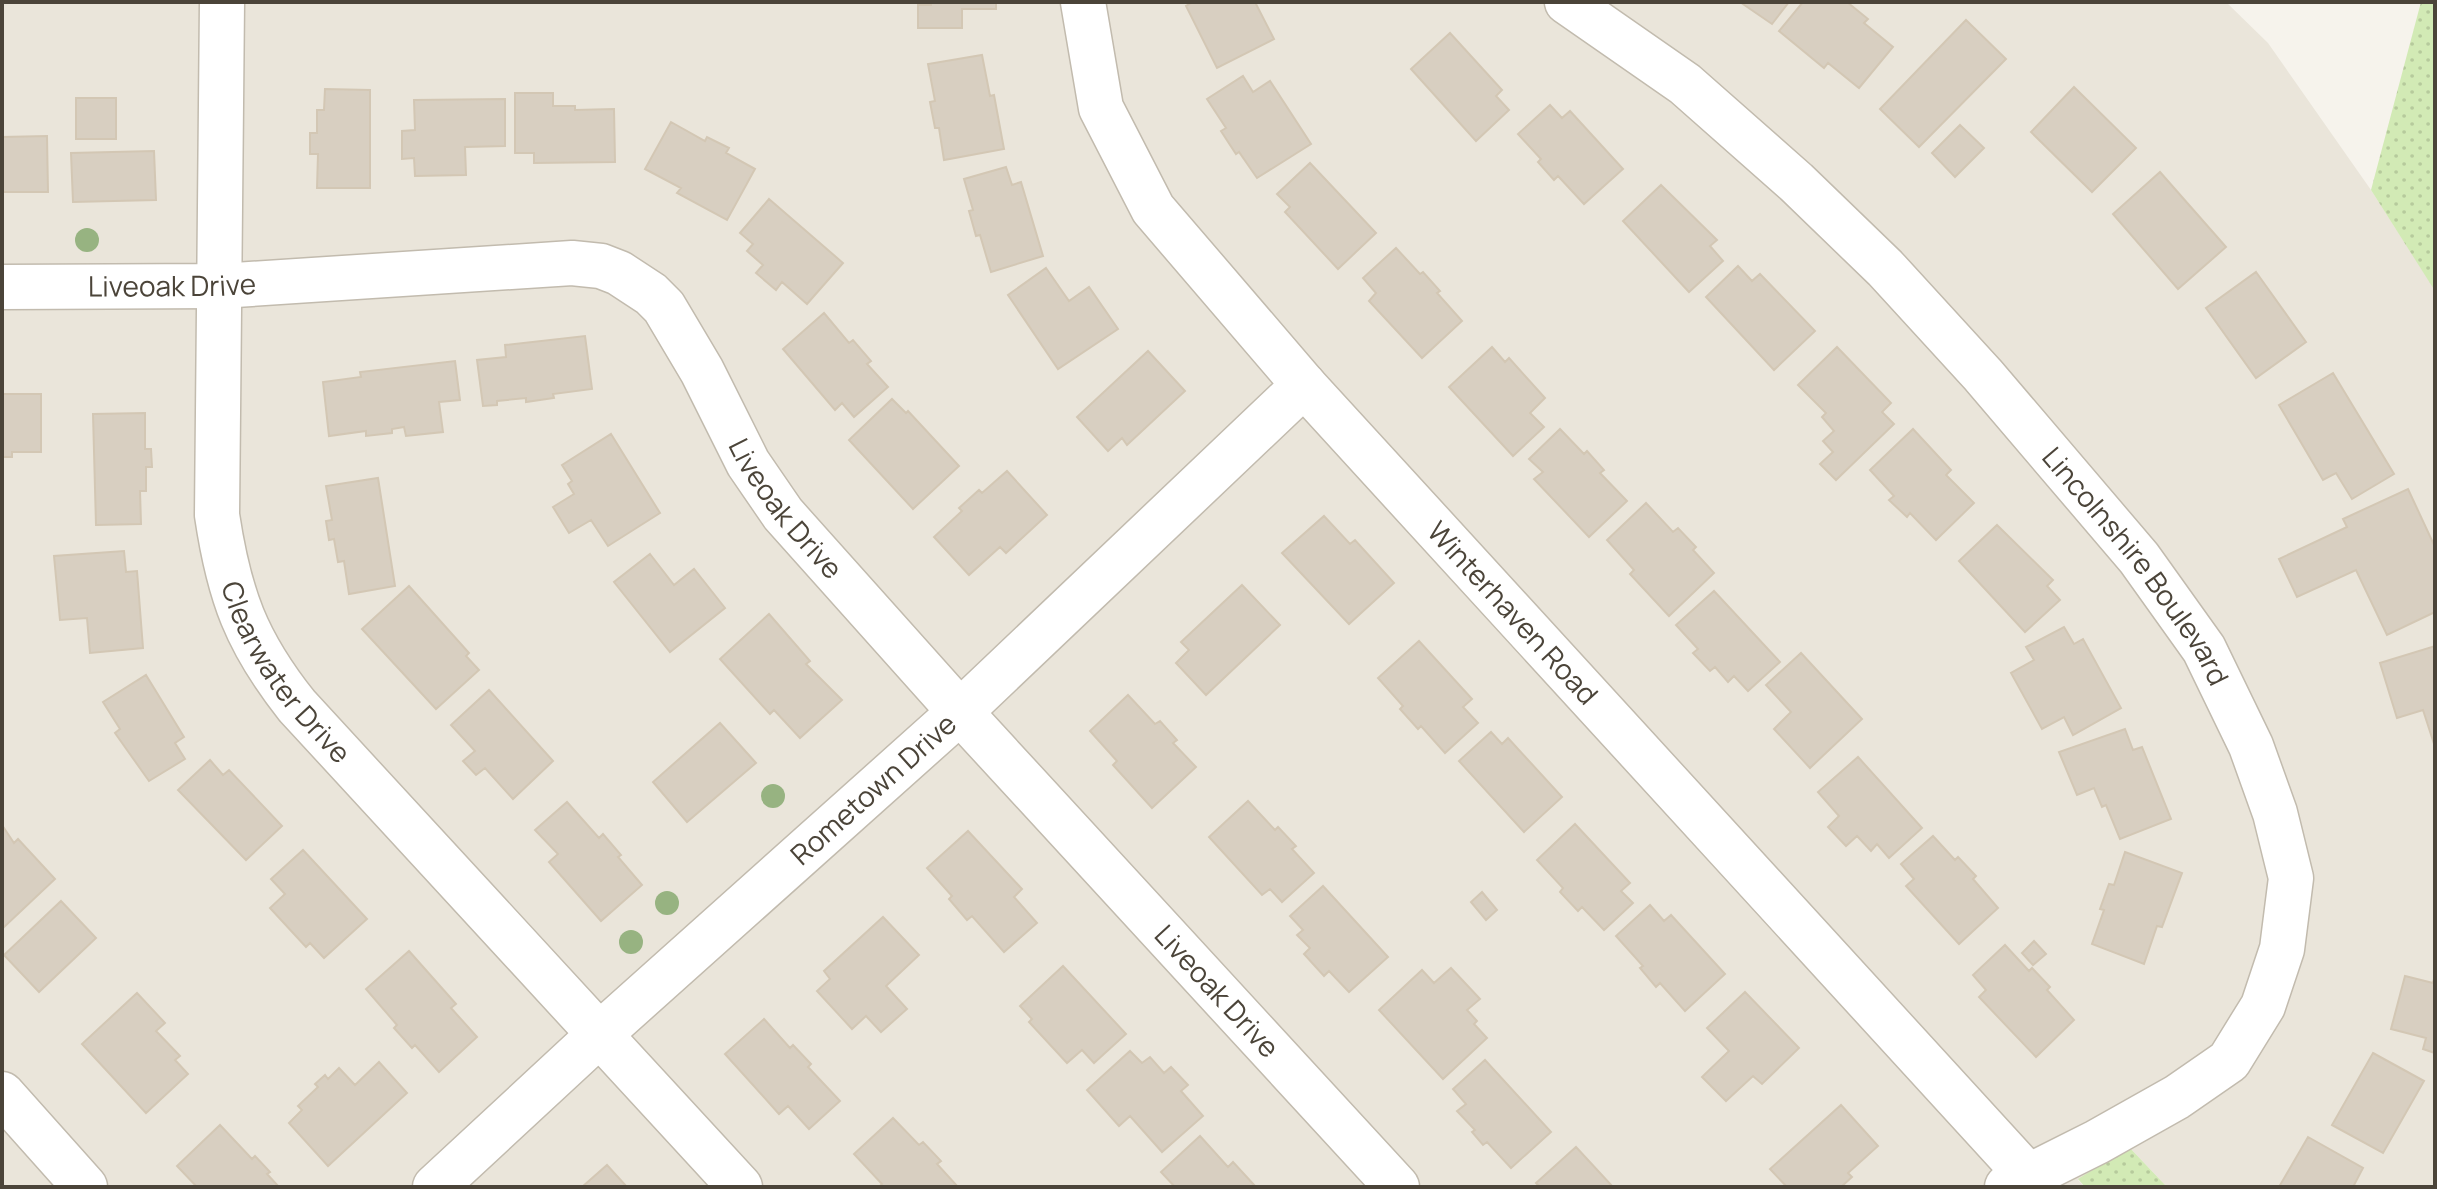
<svg xmlns="http://www.w3.org/2000/svg" width="2437" height="1189" viewBox="0 0 2437 1189" font-family="Manrope,sans-serif">
	<style>
		.residential { fill: #eae5da }
		.park { fill: url(#park-dots) }
		.building { fill: #d8cfc1; stroke: #d3c7b4; stroke-width: 2 }
		.lines { fill: none; stroke-linecap: round; stroke-linejoin: round }
		.minor-casing { stroke: #c2bbae; stroke-width: 47 }
		.minor { stroke: #fff; stroke-width: 44 }
		.tree { fill: #97b381 }
		.labels { text-anchor: middle; stroke-width: 6; stroke-linejoin: round; paint-order: stroke }
		.street-label { font-size: 28px; fill: #4b4439; stroke: #fff }
	</style>
	<defs>
		<pattern id="park-dots" width="8" height="8" patternUnits="userSpaceOnUse" patternTransform="scale(2)"><rect width="8" height="8" fill="#d2eab5"/><path d="M2 2h.1M6 6h.1" fill="none" stroke="#b6ca9c" stroke-width="1.8" stroke-linecap="round"/></pattern>
	</defs>
	<rect width="100%" height="100%" fill="#f6f3ec"/>
	<path class="residential" d="M2,2H2226L2268,43L2371,190L2435,290V1187H2167L2129,1147L2078,1180L2085,1187H2Z"/>
	<path class="park" d="M2421,2H2435V291L2371,190Z
		M2129,1147L2167,1187H2085L2078,1179Z"/>
	<path class="building" d="M931,2H996V9H962V28H918V5H931Z
		M1193,2H1255L1274,39L1217,68L1186,6Z
		M1740,2H1789L1772,24Z
		M1803,2H1847L1868,19L1864,23L1893,47L1859,88L1828,63L1824,68L1779,31Z
		M1966,20L2006,59L1919,147L1880,109Z
		M1450,33L1502,90L1496,96L1509,110L1476,141L1411,69Z
		M982,55L990,96L994,95L1004,149L944,160L939,128H935L930,102L935,101L928,64Z
		M1243,76L1253,92L1270,81L1311,144L1257,178L1239,152L1236,154L1221,131L1226,128L1207,99Z
		M2074,87L2136,148L2092,192L2031,132Z
		M325,89L370,90V188H317L318,154H310V133H317V110H324Z
		M515,93H553V106H575V110L614,109L615,162L534,163V153H515Z
		M76,98H116V139H76Z
		M505,99V146L465,147L466,175L415,176L414,158L402,159V131L415,130L414,100Z
		M1550,105L1562,118L1570,111L1623,169L1584,204L1558,176L1554,180L1538,162L1541,159L1518,134Z
		M671,122L705,141L707,137L729,148L726,153L755,169L727,220L677,193L681,188L645,169Z
		M1960,125L1984,148L1955,177L1932,153Z
		M47,136L48,192H2V137Z
		M154,151L156,200L73,202L71,153Z
		M1310,163L1376,233L1338,269L1285,212L1290,207L1277,194Z
		M1006,167L1012,185L1021,182L1043,256L991,272L980,235L976,236L969,211L973,210L964,179Z
		M2160,172L2226,247L2178,289L2113,214Z
		M1661,185L1717,240L1710,246L1723,261L1689,292L1623,221Z
		M769,199L843,263L807,304L782,282L776,290L756,273L763,265L747,251L753,244L740,233Z
		M1396,248L1420,274L1423,272L1440,291L1437,293L1462,321L1422,358L1369,301L1376,293L1363,278Z
		M1738,266L1752,281L1760,274L1815,331L1774,370L1706,297Z
		M1046,268L1069,301L1089,287L1118,329L1058,369L1008,295Z
		M2256,272L2306,342L2256,378L2206,308Z
		M824,313L849,343L853,340L871,361L867,364L888,387L854,417L842,403L835,410L783,349Z
		M585,336L592,389L553,394L554,398L526,402V398L497,401V405L483,406L477,360L506,357L505,345Z
		M1492,347L1505,362L1509,358L1545,398L1530,413L1544,427L1513,456L1449,387Z
		M1837,347L1891,403L1882,412L1894,424L1836,480L1820,464L1833,452L1823,441L1834,431L1822,417L1826,413L1798,385Z
		M1148,351L1185,391L1127,445L1122,438L1108,451L1077,417Z
		M455,361L460,400L439,402L443,432L406,436L404,427L392,429V433L366,436V431L329,436L323,382L361,377L360,372Z
		M2333,373L2394,474L2352,499L2336,473L2323,480L2279,405Z
		M2,394H41V452H12V457H2Z
		M892,399L906,413L908,411L959,466L913,509L849,440Z
		M145,413V449H151L152,467H146V491H140L141,524L96,525L93,414Z
		M1560,429L1584,454L1587,451L1604,470L1600,473L1627,501L1589,537L1534,479L1543,472L1529,459Z
		M1913,429L1951,470L1946,475L1974,503L1936,540L1910,513L1907,517L1889,500L1894,496L1870,470Z
		M611,434L660,513L608,546L591,520L569,533L553,507L574,494L568,484L572,481L562,465Z
		M1007,471L1047,515L1006,553L1000,547L969,575L934,537L962,511L959,508L979,490L982,493Z
		M378,478L395,586L349,594L344,561L338,562L334,539L329,540L326,521L332,520L326,486Z
		M2408,489L2435,547V612L2387,635L2356,570L2297,597L2279,559L2347,527L2343,519Z
		M1646,503L1673,532L1678,528L1696,547L1693,550L1714,573L1669,616L1630,574L1634,570L1607,540Z
		M1324,516L1350,544L1355,540L1394,583L1349,624L1282,553Z
		M1997,525L2053,580L2047,586L2060,600L2025,632L1959,561Z
		M124,551L126,572L137,571L143,648L90,653L87,618L60,620L54,556Z
		M650,554L674,585L694,569L725,608L670,652L614,582Z
		M1242,585L1280,625L1206,695L1176,663L1189,650L1181,642Z
		M409,586L469,653L466,656L479,670L436,709L362,629Z
		M1714,591L1780,662L1748,691L1734,676L1728,682L1715,667L1710,671L1693,653L1698,649L1676,625Z
		M769,614L810,661L806,664L842,700L800,738L774,710L770,714L720,659Z
		M2064,627L2074,644L2083,639L2121,708L2073,735L2064,717L2042,729L2011,673L2034,660L2026,647Z
		M1419,641L1472,699L1463,707L1478,723L1445,753L1421,726L1418,729L1400,709L1403,706L1378,678Z
		M2435,646V747L2423,710L2397,718L2380,663Z
		M1801,653L1862,719L1810,768L1774,729L1791,712L1766,685Z
		M146,675L184,737L175,743L185,759L149,781L115,733L120,729L103,702Z
		M489,690L553,761L513,799L485,768L476,775L463,761L475,751L451,725Z
		M1128,695L1155,724L1160,721L1177,740L1173,743L1196,767L1152,808L1113,765L1117,761L1090,731Z
		M720,723L756,763L687,822L653,782Z
		M2125,729L2133,750L2142,747L2171,819L2120,839L2106,805L2102,807L2094,788L2077,795L2059,752Z
		M1491,732L1502,744L1508,738L1562,797L1524,832L1459,761Z
		M1858,757L1922,828L1889,858L1877,844L1871,851L1857,836L1846,846L1828,827L1839,816L1818,792Z
		M210,760L223,775L229,770L282,826L246,860L178,790Z
		M1248,801L1275,830L1278,827L1296,846L1292,849L1314,873L1282,902L1270,889L1262,895L1209,837Z
		M567,802L599,838L603,834L621,855L618,857L642,885L601,921L549,862L558,854L535,830Z
		M1575,824L1630,883L1621,891L1633,903L1604,930L1582,907L1578,911L1560,892L1563,888L1537,860Z
		M2,825L14,843L18,839L55,879L2,929Z
		M968,831L1022,889L1014,897L1037,923L1004,952L972,916L967,920L949,899L952,896L927,868Z
		M1933,836L1955,860L1958,857L1976,876L1973,879L1998,908L1959,944L1906,886L1914,879L1901,864Z
		M303,850L367,919L324,958L310,943L306,947L270,908L285,894L271,879Z
		M2125,852L2182,873L2162,927L2157,926L2144,964L2092,944L2104,910L2100,909L2109,884L2114,885Z
		M1323,886L1388,957L1349,992L1329,971L1324,976L1304,954L1310,948L1297,935L1303,930L1290,916Z
		M1482,892L1497,910L1486,920L1471,902Z
		M61,901L96,938L39,992L4,955Z
		M1650,905L1664,921L1671,915L1725,974L1685,1011L1660,983L1656,987L1640,968L1643,966L1616,936Z
		M883,917L919,955L886,986L907,1009L881,1032L866,1016L852,1029L817,991L830,979L824,971Z
		M2034,941L2046,954L2033,965L2022,953Z
		M2005,945L2029,971L2032,968L2050,987L2047,990L2074,1020L2036,1057L1979,997L1986,990L1973,975Z
		M409,951L456,1004L451,1008L477,1037L439,1072L415,1045L412,1048L394,1028L397,1025L366,989Z
		M1063,966L1126,1034L1094,1063L1082,1050L1067,1063L1029,1022L1032,1019L1020,1006Z
		M1451,968L1480,999L1467,1010L1477,1021L1474,1024L1487,1038L1443,1079L1379,1010L1422,970L1434,983Z
		M2435,975V1053L2423,1049L2426,1038L2391,1029L2405,976L2433,983Z
		M1745,992L1799,1048L1762,1084L1753,1076L1726,1101L1702,1077L1729,1051L1707,1028Z
		M137,993L165,1023L156,1031L180,1056L175,1060L188,1074L146,1113L82,1044Z
		M764,1019L790,1048L793,1045L811,1064L808,1067L840,1101L809,1129L788,1106L779,1114L725,1054Z
		M1130,1051L1142,1063L1150,1057L1164,1073L1171,1067L1188,1085L1181,1091L1203,1116L1162,1152L1130,1116L1119,1126L1087,1090Z
		M2373,1053L2424,1081L2383,1153L2332,1125Z
		M1485,1060L1551,1132L1511,1168L1487,1142L1483,1145L1472,1132L1475,1130L1457,1111L1466,1104L1453,1089Z
		M379,1062L407,1093L328,1166L289,1123L302,1110L298,1106L318,1087L315,1084L325,1075L328,1079L339,1068L355,1085Z
		M1841,1105L1878,1146L1848,1173L1852,1177L1841,1187H1787L1770,1169Z
		M893,1118L919,1145L923,1142L941,1161L937,1164L958,1187H879L882,1184L854,1154Z
		M220,1125L252,1159L255,1156L270,1172L267,1174L279,1187H197L177,1166Z
		M1200,1136L1228,1167L1233,1162L1256,1187H1175L1161,1172Z
		M2308,1137L2363,1168L2353,1187H2279Z
		M1576,1147L1613,1187H1540L1536,1183Z
		M607,1165L627,1187H582Z"/>
	<g class="lines">
		<defs>
			<g id="minor">
				<path id="s1" d="M222,2L217,515C229,595 246,642 297,706L740,1187"/>
				<path id="s2" d="M1083,2L1101,108L1153,209L1304,385L2028,1176"/>
				<path id="s3" d="M1567,2L1685,84L1796,182L1885,268L1983,375L2139,558L2204,649L2251,746L2275,813L2291,878L2282,949L2263,1006L2229,1061L2177,1097L2097,1142L2007,1187"/>
				<path id="s4" d="M2,287L220,286L572,263L601,266L619,273L651,294L664,307L702,371L748,463L783,514L960,712L1397,1187"/>
				<path d="M2,1094L85,1187"/>
				<path id="s5" d="M435,1187L600,1034L960,712L1304,385"/>
			</g>
		</defs>
		<use href="#minor" class="minor-casing"/>
		<use href="#minor" class="minor"/>
	</g>
	<g class="tree">
		<circle cx="87" cy="240" r="12"/>
		<circle cx="773" cy="796" r="12"/>
		<circle cx="667" cy="903" r="12"/>
		<circle cx="631" cy="942" r="12"/>
	</g>
	<g class="labels">
		<g class="street-label">
			<text dy="10" stroke="none"><textPath href="#s4" startOffset="170">Liveoak Drive</textPath></text>
			<text dy="10" stroke="none"><textPath href="#s4" startOffset="912">Liveoak Drive</textPath></text>
			<text dy="10" stroke="none"><textPath href="#s3" startOffset="806">Lincolnshire Boulevard</textPath></text>
			<text dy="10" stroke="none"><textPath href="#s2" startOffset="762">Winterhaven Road</textPath></text>
			<text dy="10" stroke="none"><textPath href="#s1" startOffset="688">Clearwater Drive</textPath></text>
			<text dy="10" stroke="none"><textPath href="#s5" startOffset="592">Rometown Drive</textPath></text>
			<text dy="10" stroke="none"><textPath href="#s4" startOffset="1560">Liveoak Drive</textPath></text>
		</g>
	</g>
	<rect width="2437" height="1189" fill="none" stroke="#4b4439" stroke-width="8"/>
</svg>
